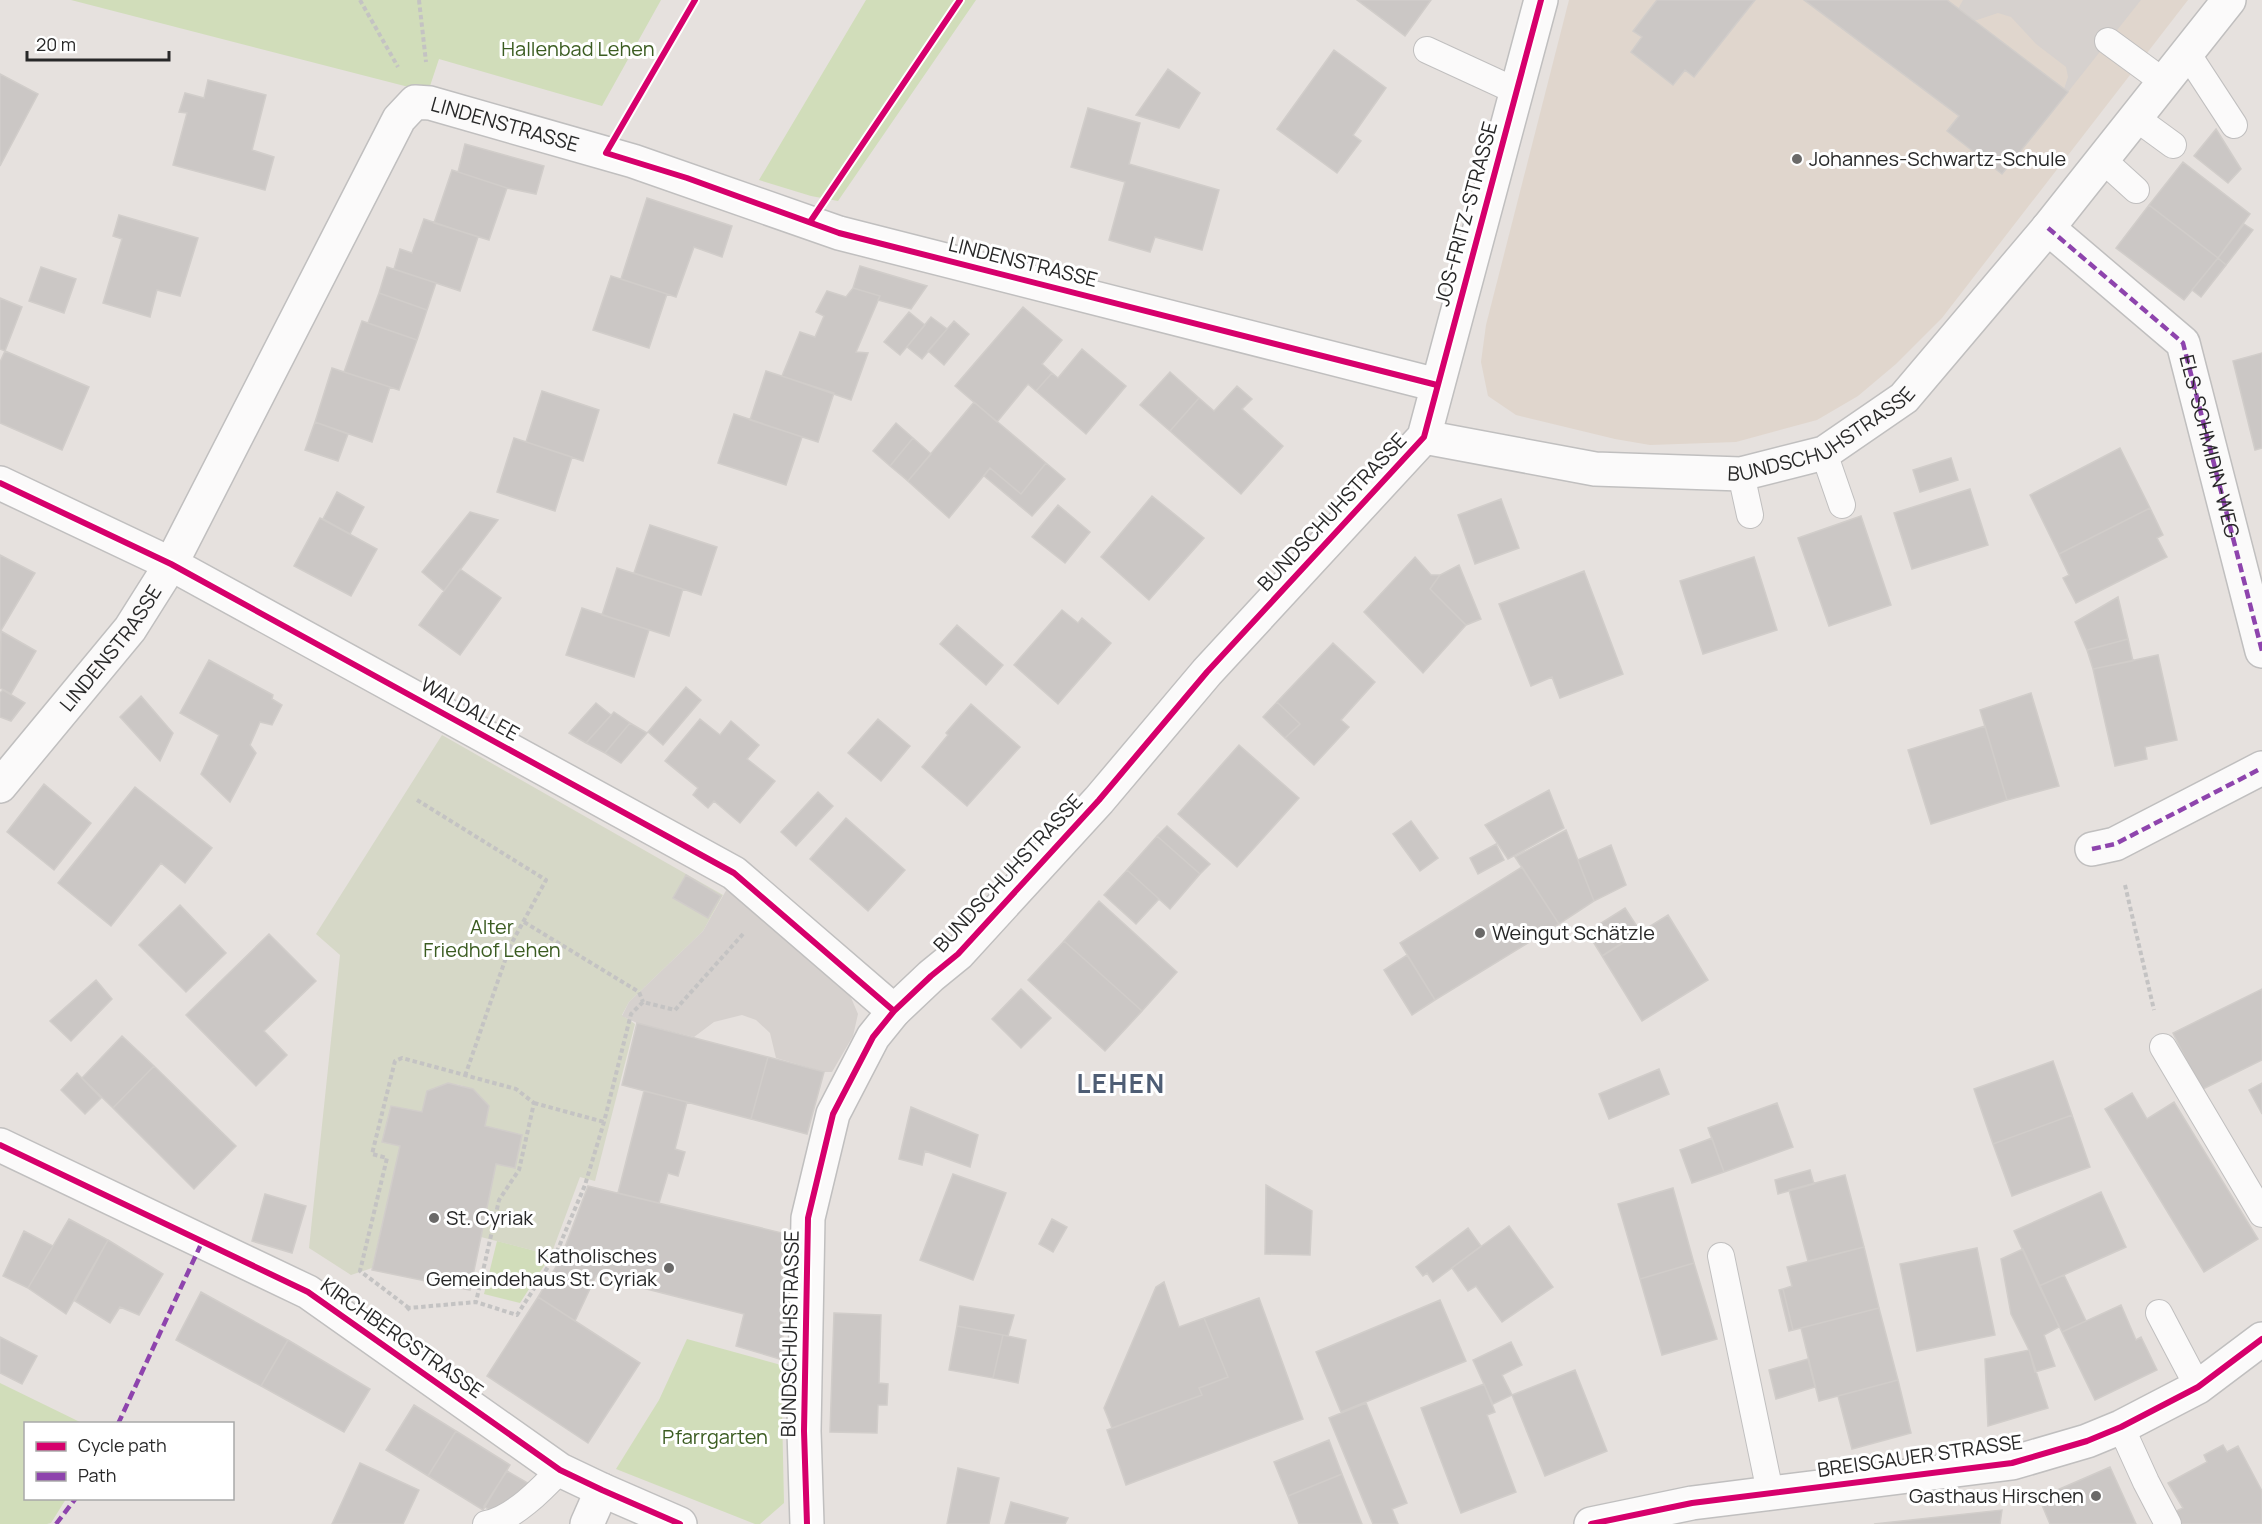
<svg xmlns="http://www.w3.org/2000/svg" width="2262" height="1524" viewBox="0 0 2262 1524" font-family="Manrope,sans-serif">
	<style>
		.education { fill: #e0d6cd }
		.green { fill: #d1ddba }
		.cemetery { fill: #d6d8c7 }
		.plaza { fill: #d6d1ce }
		.building { fill: #cbc7c5; stroke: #d1cdca; stroke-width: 1.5 }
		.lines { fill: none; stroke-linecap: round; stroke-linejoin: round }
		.service-casing { stroke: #c0bfbf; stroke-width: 28 }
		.minor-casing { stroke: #c0bfbf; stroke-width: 36 }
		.tertiary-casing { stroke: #c0bfbf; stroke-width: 36 }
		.path { stroke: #c4c3c3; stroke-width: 4; stroke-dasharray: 4.5 3; stroke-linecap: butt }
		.service { stroke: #fbfafa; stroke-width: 26 }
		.minor { stroke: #fbfafa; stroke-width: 33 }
		.tertiary { stroke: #fbfafa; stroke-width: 33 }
		.quiet { stroke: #8e44ad; stroke-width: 4.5; stroke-dasharray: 9 4.5; stroke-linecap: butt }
		.cycleway-casing { stroke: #fff; stroke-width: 10 }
		.cycleway { stroke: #d6006c; stroke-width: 6 }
		.poi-dot { fill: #6a6968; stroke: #fff; stroke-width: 2 }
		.labels { text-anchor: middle; stroke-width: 6; stroke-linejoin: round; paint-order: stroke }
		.park-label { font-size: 20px; fill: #3b5c21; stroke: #fff }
		.street-label { font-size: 20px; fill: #282828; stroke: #fff }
		.poi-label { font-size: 20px; fill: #282828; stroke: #fff; text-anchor: start }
		.district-label { font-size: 26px; font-weight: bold; letter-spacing: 1.5px; fill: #4e5d74; stroke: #fff }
	</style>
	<rect width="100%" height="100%" fill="#e6e1de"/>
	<path class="education" d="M1569,0H2188L1942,318L1896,364L1858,396L1817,420L1736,442L1650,445L1615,439L1516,415L1488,396L1481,362L1486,325Z"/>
	<path class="green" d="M71,0H661L602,106L439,59L428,92Z
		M866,0H976L838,201L811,196L759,180Z
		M497,1241L551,1255L520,1303L484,1294Z
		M687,1339L781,1365L784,1503L760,1524H755L616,1469L659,1400Z
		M0,1383L82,1423L26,1424V1498L66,1499L51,1523L47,1524H0Z"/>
	<path class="cemetery" d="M442,735L723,895L703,931L629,1002L622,1015L635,1024L595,1181L580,1177L551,1255L481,1237L496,1164L515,1168L522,1135L485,1126L489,1106C466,1083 459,1079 427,1091L422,1112L391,1106L383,1142L400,1146L372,1268L351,1275L309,1248L340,955L316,934Z"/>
	<path class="plaza" d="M1963,0H2141L2068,92L2064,89L2068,77L2066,67L2036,44L2011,17L1998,13L1974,21L1958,9Z
		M728,887L849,993L858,1014L853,1036L832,1072H824L776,1058L770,1033L756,1020L742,1015L714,1022L694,1037L637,1023L622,1016L629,1002L703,931Z"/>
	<path class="building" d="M1357,0H1431L1405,36Z
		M1657,0H1755L1694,77L1685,70L1673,85L1631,52L1642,37L1633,31Z
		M1804,0H1947L2068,92L2002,174L1947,131L1959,116Z
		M1334,50L1386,88L1353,135L1361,141L1337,173L1277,129Z
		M1168,69L1200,93L1179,128L1136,115Z
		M0,74L38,94L0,166Z
		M208,80L266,95L252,150L274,157L265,190L173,165L187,113L179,112L185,93L204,98Z
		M1088,108L1140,123L1129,164L1219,190L1202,250L1155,237L1150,252L1109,240L1125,182L1071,167Z
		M2216,129L2241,169L2228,183L2194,156Z
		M465,144L544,166L536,194L507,188L458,172Z
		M2183,162L2250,214L2218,258L2149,205Z
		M452,170L507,188L489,240L434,223Z
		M647,198L732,226L722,257L694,247L676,297L621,279Z
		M2149,205L2218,258L2184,300L2116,248Z
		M119,215L198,238L180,296L157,290L150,317L103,303L122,239L113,236Z
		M424,219L478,237L460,291L394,269L400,249L412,253Z
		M2244,224L2253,230L2226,265L2218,258Z
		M2218,258L2226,265L2201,297L2192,290Z
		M860,266L927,286L911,309L878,300L880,296L853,288Z
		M41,267L76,279L64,313L29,301Z
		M387,267L436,283L427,310L379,293Z
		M611,276L667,294L649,348L593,330Z
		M853,288L880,296L856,352L868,353L851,400L782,376L800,332L815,337L824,316L816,312L827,291L846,297Z
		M379,293L427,310L417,340L368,323Z
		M0,298L22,307L5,351L0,349Z
		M1023,307L1062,340L1042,364L1052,373L1036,391L1028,384L997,422L955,386Z
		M909,312L925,325L900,355L884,342Z
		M931,317L947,329L922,359L907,347Z
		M362,321L417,340L399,390L344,372Z
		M954,321L969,334L944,365L928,351Z
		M1082,349L1126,386L1086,434L1036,391L1052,373L1058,378Z
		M5,351L89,387L62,450L0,423V362Z
		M2262,353V448L2255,450L2233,361Z
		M332,368L390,387L372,442L315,422Z
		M766,371L834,393L818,442L750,420Z
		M1170,372L1199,398L1170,431L1140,405Z
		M1237,386L1252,399L1242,409L1283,446L1241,494L1170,431L1199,398L1214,411Z
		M542,391L599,410L583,461L526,442Z
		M974,402L1046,463L1021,494L990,468L949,518L900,474L908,481Z
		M734,414L802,437L786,485L718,463Z
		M315,422L348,434L338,461L305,450Z
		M896,423L913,438L890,466L873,451Z
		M514,438L572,457L555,511L497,492Z
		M913,438L931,454L908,481L890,466Z
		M2120,448L2150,508L2059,554L2030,495Z
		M1951,458L1958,480L1920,492L1913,470Z
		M1046,463L1065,479L1032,516L984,476L990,468L1021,494Z
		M1970,489L1988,545L1912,569L1894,513Z
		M337,492L364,507L350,534L323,519Z
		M1152,496L1204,538L1149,600L1101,557Z
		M1501,499L1519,548L1475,564L1458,515Z
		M1058,505L1090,532L1065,563L1032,537Z
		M2150,508L2163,535L2157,538L2167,557L2076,603L2063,578L2069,575L2059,554Z
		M470,512L498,520L444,591L422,572Z
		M1861,516L1891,605L1829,626L1798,538Z
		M320,518L377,549L351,596L294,566Z
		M650,525L717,547L701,595L634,573Z
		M0,555L35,573L0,632Z
		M1415,557L1431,575H1440L1430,589L1466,625L1423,673L1364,612Z
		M1754,557L1777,630L1703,654L1680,581Z
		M1459,565L1481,619L1466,625L1430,589L1440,575Z
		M617,568L683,589L669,636L602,615Z
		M460,569L501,598L460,655L419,625Z
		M1584,571L1623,674L1560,698L1552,677L1531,686L1499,604Z
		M2118,597L2128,639L2087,650L2075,622Z
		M582,608L649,630L634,677L566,655Z
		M1062,610L1078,623L1082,618L1111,643L1058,704L1014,665Z
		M957,625L1003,665L986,685L940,644Z
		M1,631L36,651L11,694L0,688Z
		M2128,639L2133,661L2093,669L2087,650Z
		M1333,643L1375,682L1341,720L1349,727L1314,765L1285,738L1300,724L1277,702Z
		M2158,655L2177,740L2145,747L2147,759L2115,766L2093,669Z
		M209,660L273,695L272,699L282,705L272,725L260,722L250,745L256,753L230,802L201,774L219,735L180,713Z
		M686,687L701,700L663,745L648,732Z
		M3,690L25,703L11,721L0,717V693Z
		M2031,693L2059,786L2007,800L1980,710Z
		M141,696L173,733L160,761L120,717Z
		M1277,702L1300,724L1285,738L1263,717Z
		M596,703L611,715L586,743L569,733Z
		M971,704L1020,747L967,806L922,767L948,735L946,733Z
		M614,712L630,723L605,753L586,743Z
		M700,719L720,735L731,721L759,745L747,759L775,781L740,823L714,801L708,808L693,795L698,788L665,761Z
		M878,719L910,746L881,781L848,753Z
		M630,723L647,733L621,763L605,753Z
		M1985,726L2007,800L1931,824L1908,750Z
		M1239,745L1299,798L1237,867L1178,814Z
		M44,784L91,823L54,870L7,832Z
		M135,787L212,848L185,883L161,863L111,926L58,883Z
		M1549,790L1564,828L1508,859L1485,825Z
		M818,792L833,806L796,846L781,832Z
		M846,818L905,870L868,911L810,859Z
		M1411,821L1438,858L1420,871L1393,834Z
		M1167,826L1210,864L1200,874L1157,836Z
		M1566,830L1594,901L1559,924L1515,857Z
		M1157,836L1200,874L1170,909L1127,870Z
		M1496,844L1504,860L1478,874L1470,858Z
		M1611,845L1626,885L1594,901L1578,860Z
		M1522,867L1559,924L1435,1000L1400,943Z
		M1127,870L1159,899L1136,924L1104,895Z
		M686,875L721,896L708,918L673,898Z
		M1099,901L1177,972L1142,1011L1064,941Z
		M180,905L226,953L186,992L139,945Z
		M1625,908L1640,931L1602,956L1587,932Z
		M1668,915L1708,980L1642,1021L1602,956Z
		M269,934L316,981L264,1031L287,1055L256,1086L186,1015Z
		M1064,941L1142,1011L1105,1051L1028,980Z
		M1407,955L1435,1000L1412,1015L1384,970Z
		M96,980L112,999L71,1041L50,1021Z
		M1021,989L1051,1018L1021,1048L992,1019Z
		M2262,989V1060L2201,1090L2173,1033Z
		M637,1023L768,1057L751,1119L622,1085Z
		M122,1036L154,1066L113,1108L82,1078Z
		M768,1057L824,1072L807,1134L751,1119Z
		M2053,1061L2072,1115L1993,1144L1974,1089Z
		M154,1066L236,1146L194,1189L113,1108Z
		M1659,1069L1669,1094L1609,1119L1599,1094Z
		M77,1073L101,1098L85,1114L61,1090Z
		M448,1083L473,1089L489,1106L485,1126L522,1135L515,1168L496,1164L470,1290L372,1270L400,1146L382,1142L391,1106L422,1112L427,1091Z
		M2262,1083V1114L2249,1090Z
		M644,1091L687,1102L675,1149L685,1152L678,1176L668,1173L659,1203L618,1193Z
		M2132,1093L2147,1119L2174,1102L2258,1239L2204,1272L2105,1109Z
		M1777,1103L1793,1147L1724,1172L1708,1128Z
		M911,1107L978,1135L970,1167L925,1151L922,1165L899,1159Z
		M2072,1115L2090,1167L2012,1196L1993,1144Z
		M1712,1138L1724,1172L1692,1183L1680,1150Z
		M1810,1170L1814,1184L1778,1194L1775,1180Z
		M953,1174L1006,1193L973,1280L920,1260Z
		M1845,1175L1864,1247L1808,1261L1789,1190Z
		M1266,1185L1312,1211L1310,1255L1265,1254Z
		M588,1186L782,1233L783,1360L736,1346L744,1314L596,1276L575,1321L538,1297L560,1260Z
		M1673,1188L1694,1263L1640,1279L1618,1204Z
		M2101,1192L2126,1247L2039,1286L2014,1231Z
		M265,1194L306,1206L292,1253L252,1241Z
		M69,1219L108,1240L66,1314L28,1288Z
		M1052,1219L1067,1227L1053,1252L1039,1244Z
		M1509,1226L1553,1287L1502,1322L1476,1286L1468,1291L1452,1268Z
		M1468,1228L1481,1246L1433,1282L1427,1273L1423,1276L1416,1267Z
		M24,1231L53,1246L28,1288L3,1276Z
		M108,1240L163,1274L139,1315L120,1307L110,1323L75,1301Z
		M1864,1247L1879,1308L1793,1330L1783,1289L1792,1286L1787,1267Z
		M1977,1248L1995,1335L1917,1351L1900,1264Z
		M2023,1249L2059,1327L2044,1335L2055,1366L2035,1372L2029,1350L2011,1314L2001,1259Z
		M1694,1263L1717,1339L1662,1355L1640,1279Z
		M2064,1275L2086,1321L2062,1332L2039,1286Z
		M1164,1282L1179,1327L1204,1318L1228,1377L1199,1388L1202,1395L1112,1428L1104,1408L1156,1287Z
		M1783,1289L1793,1330L1789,1331L1779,1290Z
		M201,1292L288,1340L261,1386L176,1340Z
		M538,1297L640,1363L588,1443L487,1376Z
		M1259,1298L1303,1419L1126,1485L1107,1430L1202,1395L1199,1388L1228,1377L1204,1318Z
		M1440,1300L1466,1361L1341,1412L1316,1352Z
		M2121,1305L2136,1340L2141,1337L2157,1370L2095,1400L2062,1332Z
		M960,1306L1014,1315L1008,1336L957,1326Z
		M1879,1308L1898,1380L1819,1401L1801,1328Z
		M834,1313L881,1315L879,1383L888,1384L887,1405H878L877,1433L830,1432Z
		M957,1326L1003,1335L993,1378L949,1370Z
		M1003,1335L1026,1340L1018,1383L993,1378Z
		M0,1337L37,1356L22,1384L0,1373Z
		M288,1340L370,1389L344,1432L261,1386Z
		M1511,1342L1522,1365L1502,1375L1512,1395L1493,1404L1473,1360Z
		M2029,1350L2048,1408L1988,1426L1985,1359Z
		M1808,1359L1815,1387L1776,1399L1769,1370Z
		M1575,1370L1607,1451L1545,1476L1512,1395Z
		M1898,1380L1911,1433L1852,1449L1838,1396Z
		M1484,1384L1495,1412L1487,1415L1516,1492L1461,1513L1421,1408Z
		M1366,1403L1407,1503L1392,1509L1398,1524H1373L1329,1418Z
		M414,1405L456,1431L428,1476L386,1450Z
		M456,1431L510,1465L483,1510L428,1476Z
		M1329,1440L1342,1474L1288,1496L1274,1462Z
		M2223,1445L2227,1452L2238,1446L2262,1491V1524H2181L2174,1512L2183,1508L2168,1483L2207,1462L2204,1455Z
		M360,1463L419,1490L403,1524H332Z
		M2110,1467L2136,1524H2050L2039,1498Z
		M958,1468L999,1478L989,1524H947Z
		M507,1471L533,1486L497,1516L484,1506Z
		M1342,1474L1362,1524H1299L1288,1496Z
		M1011,1502L1068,1518L1065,1524H1005Z
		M2002,1510L2000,1524H1874Z"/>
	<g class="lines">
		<defs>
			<path id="service" d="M2108,41L2164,82
				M1427,50L1516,91
				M2187,53L2234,125
				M2136,118L2173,145
				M2103,160L2136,190
				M1824,453L1842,505
				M1741,474L1750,515
				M2163,1047L2262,1214
				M1721,1256L1770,1492
				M2159,1313L2198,1387
				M2121,1427L2146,1482L2168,1524
				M486,1524C513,1519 542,1489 560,1470"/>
			<g id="minor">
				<path id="s1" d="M2048,228L2183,343L2262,651"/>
				<path id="s2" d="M1424,437L1595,469L1741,474L1824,453L1904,398L2048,228L2229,0"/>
				<path d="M0,483L171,564L734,873L894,1011"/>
				<path id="s3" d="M0,786L130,629L171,564L399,119L415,102L430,103L633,161L839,233L1437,385"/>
				<path d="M2092,849L2115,844L2262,768"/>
				<path d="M0,1145L308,1292L560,1470L602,1490L680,1524"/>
				<path d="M587,1524L602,1490"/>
				<path d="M807,1524L804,1431L808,1218L833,1114L873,1037L894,1011L931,976L958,954L1099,800L1207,672L1424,437L1541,0"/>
			</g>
			<path id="tertiary" d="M1591,1524L1692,1503L2012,1463L2087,1441L2121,1427L2198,1387L2262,1339"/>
		</defs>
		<use href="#service" class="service-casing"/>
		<use href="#minor" class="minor-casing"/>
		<use href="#tertiary" class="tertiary-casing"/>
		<path class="path" d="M360,0L398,67
			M419,0L426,62
			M628,116L695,0
			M417,800L546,880L510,946L465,1076
			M2125,885L2154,1010
			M524,922L639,992L643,1002
			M534,1103L604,1122
			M409,1308L360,1271L387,1158L372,1154L395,1061L402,1058L516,1089L534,1103L519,1170L499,1200L476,1302
			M407,1310L409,1308L476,1302L517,1315L555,1256L585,1185L604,1122L631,1014L643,1002L675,1010L743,934"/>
		<use href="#service" class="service"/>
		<use href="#minor" class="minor"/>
		<use href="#tertiary" class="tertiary"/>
		<path class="quiet" d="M2048,228L2183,343L2262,651
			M2092,849L2115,844L2262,768
			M118,1424L202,1242
			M56,1524L76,1498"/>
		<defs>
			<path id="cycleway" d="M695,0L606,153L687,178L839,233L1437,385
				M810,222L960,0
				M0,483L171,564L734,873L894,1011
				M0,1145L308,1292L560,1470L602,1490L680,1524
				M807,1524L804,1431L808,1218L833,1114L873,1037L894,1011L931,976L958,954L1099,800L1207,672L1424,437L1541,0
				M1591,1524L1692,1503L2012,1463L2087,1441L2121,1427L2198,1387L2262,1339"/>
		</defs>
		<use href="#cycleway" class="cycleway-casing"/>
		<use href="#cycleway" class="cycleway"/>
	</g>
	<g class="poi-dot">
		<circle cx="1797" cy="159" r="6"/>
		<circle cx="1480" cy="933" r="6"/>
		<circle cx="434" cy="1218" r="6"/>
		<circle cx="669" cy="1268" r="6"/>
		<circle cx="2096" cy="1496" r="6"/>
	</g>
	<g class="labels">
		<g class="park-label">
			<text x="578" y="56">Hallenbad Lehen</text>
			<text x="492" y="934">Alter<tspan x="492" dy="23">Friedhof Lehen</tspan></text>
			<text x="715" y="1444">Pfarrgarten</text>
		</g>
		<g class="street-label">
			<text dy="7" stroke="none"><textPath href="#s3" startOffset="897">LINDENSTRASSE</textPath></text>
			<text transform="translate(1466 214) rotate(-75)" y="7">JOS-FRITZ-STRASSE</text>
			<text transform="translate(1023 262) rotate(14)" y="7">LINDENSTRASSE</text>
			<text dy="7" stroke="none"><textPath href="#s2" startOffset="410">BUNDSCHUHSTRASSE</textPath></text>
			<text dy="7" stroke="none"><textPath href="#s1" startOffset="284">ELS-SCHMIDIN-WEG</textPath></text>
			<text transform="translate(1332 512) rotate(-47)" y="7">BUNDSCHUHSTRASSE</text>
			<text dy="7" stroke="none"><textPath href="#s3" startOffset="177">LINDENSTRASSE</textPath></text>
			<text transform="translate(470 709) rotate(29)" y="7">WALDALLEE</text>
			<text transform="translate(1008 873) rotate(-47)" y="7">BUNDSCHUHSTRASSE</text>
			<text transform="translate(790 1334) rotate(-89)" y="7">BUNDSCHUHSTRASSE</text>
			<text transform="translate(402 1338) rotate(35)" y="7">KIRCHBERGSTRASSE</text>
			<text transform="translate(1920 1456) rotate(-8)" y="7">BREISGAUER STRASSE</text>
		</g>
		<g class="poi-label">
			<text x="1809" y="166">Johannes-Schwartz-Schule</text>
			<text x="1492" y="940">Weingut Schätzle</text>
			<text x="446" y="1225">St. Cyriak</text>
			<text x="657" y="1263" text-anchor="end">Katholisches<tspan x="657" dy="23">Gemeindehaus St. Cyriak</tspan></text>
			<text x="2084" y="1503" text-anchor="end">Gasthaus Hirschen</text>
		</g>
		<g class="district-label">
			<text x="1121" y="1093">LEHEN</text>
		</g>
	</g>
	<rect x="24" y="1422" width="210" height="78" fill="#ffffff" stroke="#a9a9a9" stroke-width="1.5"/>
	<rect x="36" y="1442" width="30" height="9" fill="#d6006c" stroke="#a9a9a9" stroke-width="1.5"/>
	<text x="78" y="1452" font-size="18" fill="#282828">Cycle path</text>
	<rect x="36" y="1472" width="30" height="9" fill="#8e44ad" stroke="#a9a9a9" stroke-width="1.5"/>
	<text x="78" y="1482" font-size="18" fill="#282828">Path</text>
	<path d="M27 51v9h142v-9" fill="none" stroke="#282828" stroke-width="3"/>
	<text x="36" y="51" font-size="18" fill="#282828" stroke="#ffffff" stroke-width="4.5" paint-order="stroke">20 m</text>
</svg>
